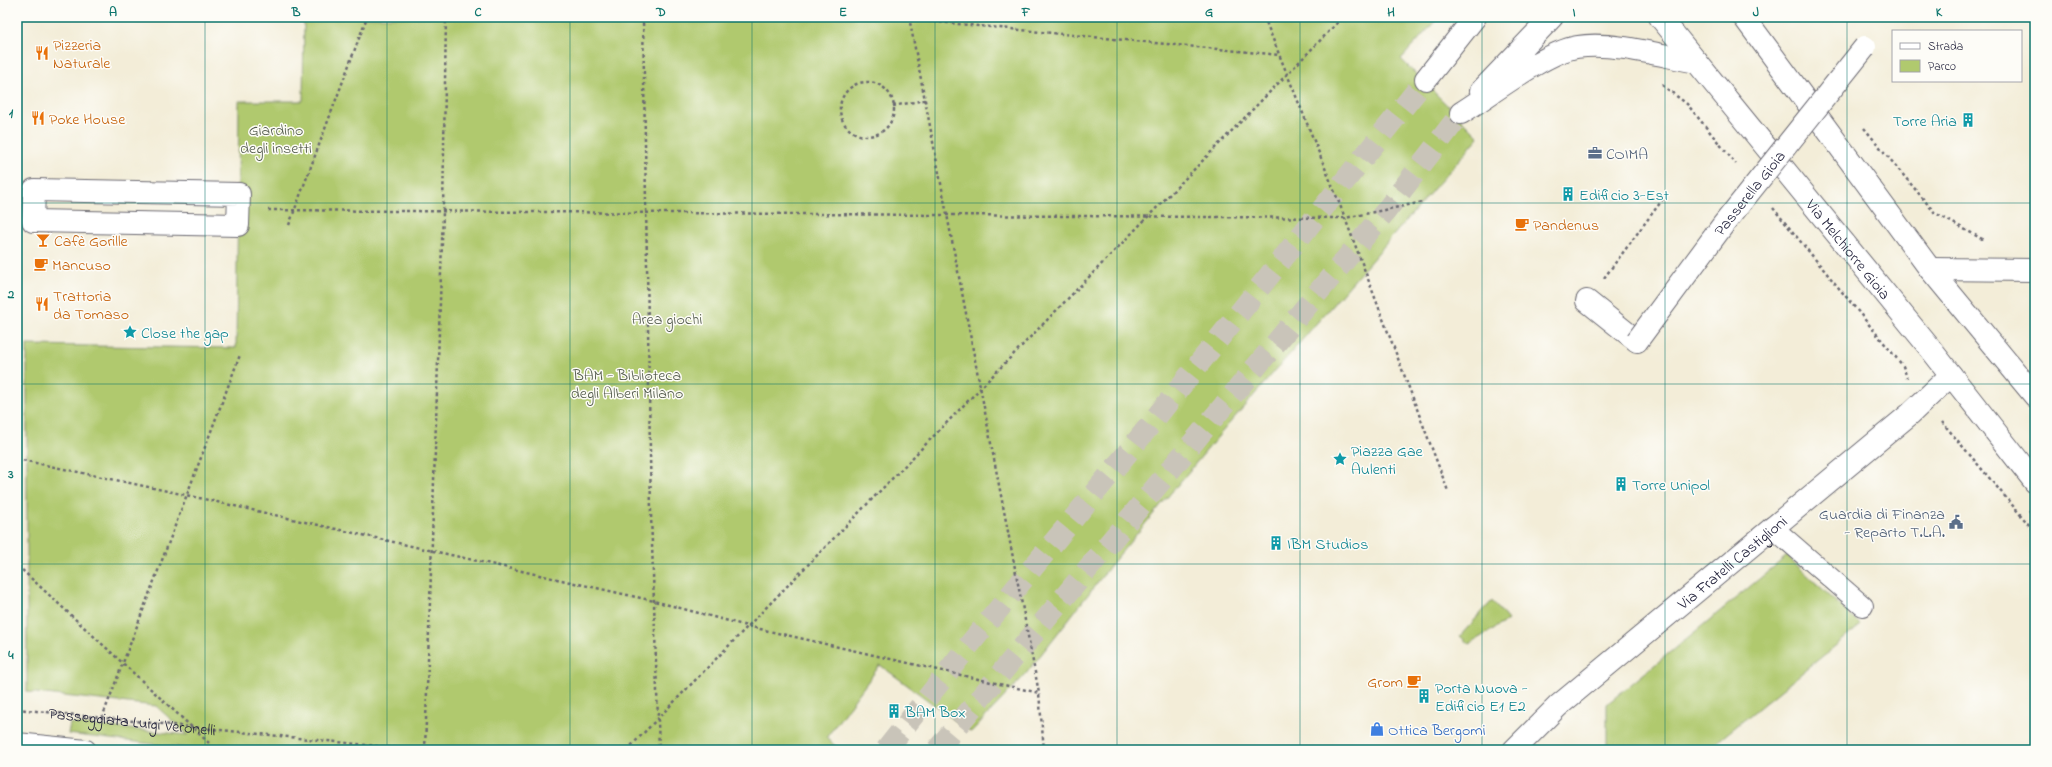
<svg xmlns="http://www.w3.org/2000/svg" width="2052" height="767" viewBox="0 0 2052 767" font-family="'Indie Flower',sans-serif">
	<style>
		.green { fill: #b0c96e; stroke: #697654 }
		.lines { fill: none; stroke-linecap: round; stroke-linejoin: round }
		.secondary-tunnel { stroke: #c9c4b9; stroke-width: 22; stroke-dasharray: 22 11; stroke-linecap: butt }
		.service-casing { stroke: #6b6972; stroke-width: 22 }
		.pedestrian-casing { stroke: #6b6972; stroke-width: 24 }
		.minor-casing { stroke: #6b6972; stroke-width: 24 }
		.secondary-casing { stroke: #6b6972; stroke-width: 24 }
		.path { stroke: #6b6972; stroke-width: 2.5; stroke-dasharray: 3 3; stroke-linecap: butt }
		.service { stroke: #fff; stroke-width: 20 }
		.pedestrian { stroke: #fff; stroke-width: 22 }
		.minor { stroke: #fff; stroke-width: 22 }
		.secondary { stroke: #fff; stroke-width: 22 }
		.pedestrian-bridge-casing { stroke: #6b6972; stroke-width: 24; stroke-linecap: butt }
		.pedestrian-bridge { stroke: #fff; stroke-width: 22 }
		.grid { fill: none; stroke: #0f766e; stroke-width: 1; stroke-opacity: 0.55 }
		.labels { text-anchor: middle; stroke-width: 3; stroke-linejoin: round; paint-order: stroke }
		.food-label { font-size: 16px; fill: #c56008; stroke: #fdfcf7; text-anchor: start }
		.culture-label { font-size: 16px; fill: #0d838f; stroke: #fdfcf7; text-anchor: start }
		.park-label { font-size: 16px; fill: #545c4d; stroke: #fdfcf7 }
		.service-label { font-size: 16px; fill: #4e5e75; stroke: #fdfcf7; text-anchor: start }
		.street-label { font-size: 16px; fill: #22223b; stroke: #fdfcf7 }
		.shop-label { font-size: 16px; fill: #366cbe; stroke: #fdfcf7; text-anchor: start }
		.neatline { fill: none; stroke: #0f766e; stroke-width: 1.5 }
		.grid-label { font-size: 13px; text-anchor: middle; font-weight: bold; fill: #0f766e }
	</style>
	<rect width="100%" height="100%" fill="#fdfcf7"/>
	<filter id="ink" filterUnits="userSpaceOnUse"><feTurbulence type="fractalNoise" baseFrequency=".025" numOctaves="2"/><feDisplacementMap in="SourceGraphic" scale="8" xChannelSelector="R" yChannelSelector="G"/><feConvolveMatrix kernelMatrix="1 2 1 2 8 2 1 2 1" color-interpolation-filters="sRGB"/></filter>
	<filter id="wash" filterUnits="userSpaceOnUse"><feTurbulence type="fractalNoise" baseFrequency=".012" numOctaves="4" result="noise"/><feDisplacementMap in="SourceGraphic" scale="16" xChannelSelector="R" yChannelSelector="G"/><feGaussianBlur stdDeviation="0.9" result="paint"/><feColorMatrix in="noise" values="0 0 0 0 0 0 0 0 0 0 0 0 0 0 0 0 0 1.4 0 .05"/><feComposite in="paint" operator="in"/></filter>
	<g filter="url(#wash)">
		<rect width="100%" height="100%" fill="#f3edd8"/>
		<path class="green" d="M304,17H1439L1401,59L1479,137L1221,433L1115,560L1025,675L971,732L880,665L826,738L840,750H202L68,734L70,723L188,735L156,706L27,692V345L236,348L239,101H303Z
			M1787,556L1861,625L1707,750H1607V704Z
			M1492,601L1508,620L1469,644L1460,636Z"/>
	</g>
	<g filter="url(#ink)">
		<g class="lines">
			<path class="secondary-tunnel" d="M886,750L969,645L1134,445L1426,79
				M937,750L1385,212L1461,113"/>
			<defs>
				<path id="service" d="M1772,527L1863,606
					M17,743L86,750"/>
				<path id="pedestrian" d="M34,190L239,194L238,225L33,221Z
					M1587,301L1637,341"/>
				<g id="minor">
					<path d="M1930,269L2035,270"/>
					<path id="s2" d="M1514,750L1558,706L1910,414L1951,375"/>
				</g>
				<g id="secondary">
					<path id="s3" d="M1660,17L1929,347L2035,482"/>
					<path d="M1744,17L1930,269L2035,396"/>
					<path d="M1426,79L1475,17"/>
					<path d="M1481,91L1552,17"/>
					<path d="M1461,113C1490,95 1545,52 1577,47C1612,41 1662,56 1697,62"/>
				</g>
			</defs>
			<use href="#service" class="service-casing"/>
			<use href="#pedestrian" class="pedestrian-casing"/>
			<use href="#minor" class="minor-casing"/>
			<use href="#secondary" class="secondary-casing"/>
			<g class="path">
				<path d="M643,17L651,514L659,750"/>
				<path d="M886,17L1280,55"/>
				<path d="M909,17L1039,693L1044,750"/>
				<path d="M1264,17L1340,205L1448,491"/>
				<circle cx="867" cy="109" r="27"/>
				<path d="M1662,85L1687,104L1736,164"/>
				<path d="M893,106L925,100"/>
				<path d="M1864,128L1935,213L1984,240"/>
				<path d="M1773,208L1903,366L1907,378"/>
				<path d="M268,210L1345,218L1423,202"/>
				<path d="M289,225L367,17"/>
				<path d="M1604,278L1663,199"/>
				<path d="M1942,422L2035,532"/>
				<path d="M17,459L186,495L654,601L747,626L1039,693"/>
				<path d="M2029,510L2035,517"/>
				<path d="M17,567L20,568L209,743"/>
				<path id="s1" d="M17,709L415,750"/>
				<path d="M102,718L240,355"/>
				<path d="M425,750L443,212L446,17"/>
				<path d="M627,750L1343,17"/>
			</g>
			<use href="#service" class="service"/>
			<use href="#pedestrian" class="pedestrian"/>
			<use href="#minor" class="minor"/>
			<use href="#secondary" class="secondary"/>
			<defs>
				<g id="pedestrian-bridge">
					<path id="s4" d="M1637,341L1723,225L1865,47"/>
				</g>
			</defs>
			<use href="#pedestrian-bridge" class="pedestrian-bridge-casing"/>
			<use href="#pedestrian-bridge" class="pedestrian-bridge"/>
		</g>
	</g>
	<path class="grid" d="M205,17V750M387,17V750M570,17V750M752,17V750M935,17V750M1117,17V750M1300,17V750M1482,17V750M1665,17V750M1847,17V750M17,203H2035M17,384H2035M17,564H2035"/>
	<defs>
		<symbol id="restaurant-bare" viewBox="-9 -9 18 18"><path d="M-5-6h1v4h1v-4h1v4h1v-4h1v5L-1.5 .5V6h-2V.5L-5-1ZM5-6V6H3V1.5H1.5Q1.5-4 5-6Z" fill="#e8710a" stroke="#fdfcf7" stroke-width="2.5" paint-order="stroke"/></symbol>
		<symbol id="building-bare" viewBox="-9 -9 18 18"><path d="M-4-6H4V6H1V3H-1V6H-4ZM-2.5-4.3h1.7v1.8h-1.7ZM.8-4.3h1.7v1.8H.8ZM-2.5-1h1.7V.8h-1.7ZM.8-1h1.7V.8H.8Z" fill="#0f9aa8" stroke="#fdfcf7" stroke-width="2.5" paint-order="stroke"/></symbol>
		<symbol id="office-bare" viewBox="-9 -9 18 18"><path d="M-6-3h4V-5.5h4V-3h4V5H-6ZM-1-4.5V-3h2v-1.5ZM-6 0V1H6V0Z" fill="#5c6f8a" stroke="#fdfcf7" stroke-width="2.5" paint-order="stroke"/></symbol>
		<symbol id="cafe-bare" viewBox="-9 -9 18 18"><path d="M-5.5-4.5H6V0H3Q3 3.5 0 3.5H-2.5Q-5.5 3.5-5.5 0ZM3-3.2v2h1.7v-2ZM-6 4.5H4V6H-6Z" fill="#e8710a" stroke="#fdfcf7" stroke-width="2.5" paint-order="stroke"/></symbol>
		<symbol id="bar-bare" viewBox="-9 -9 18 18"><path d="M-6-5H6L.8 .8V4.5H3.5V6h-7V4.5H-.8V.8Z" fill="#e8710a" stroke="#fdfcf7" stroke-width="2.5" paint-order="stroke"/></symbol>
		<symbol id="sight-bare" viewBox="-9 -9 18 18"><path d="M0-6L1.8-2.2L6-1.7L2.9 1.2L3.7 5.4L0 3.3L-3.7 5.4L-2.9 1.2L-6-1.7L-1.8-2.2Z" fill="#0f9aa8" stroke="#fdfcf7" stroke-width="2.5" paint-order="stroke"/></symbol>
		<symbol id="civic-bare" viewBox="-9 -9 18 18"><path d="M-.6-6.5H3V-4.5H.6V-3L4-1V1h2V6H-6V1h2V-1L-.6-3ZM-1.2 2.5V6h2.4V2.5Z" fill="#5c6f8a" stroke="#fdfcf7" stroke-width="2.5" paint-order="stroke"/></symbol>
		<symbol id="shop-bare" viewBox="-9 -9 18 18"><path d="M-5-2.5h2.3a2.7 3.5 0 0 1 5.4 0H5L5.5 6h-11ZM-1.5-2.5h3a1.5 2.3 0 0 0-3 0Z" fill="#3f7fe0" stroke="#fdfcf7" stroke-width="2.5" paint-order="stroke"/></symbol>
	</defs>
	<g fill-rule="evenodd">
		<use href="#restaurant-bare" x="32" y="43" width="20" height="20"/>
		<use href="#restaurant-bare" x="28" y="108" width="20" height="20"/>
		<use href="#building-bare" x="1958" y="110" width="20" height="20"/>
		<use href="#office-bare" x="1585" y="143" width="20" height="20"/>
		<use href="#building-bare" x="1558" y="184" width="20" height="20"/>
		<use href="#cafe-bare" x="1512" y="214" width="20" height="20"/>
		<use href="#bar-bare" x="33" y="230" width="20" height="20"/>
		<use href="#cafe-bare" x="31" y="254" width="20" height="20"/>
		<use href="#restaurant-bare" x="32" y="294" width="20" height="20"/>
		<use href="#sight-bare" x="120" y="322" width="20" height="20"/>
		<use href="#sight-bare" x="1330" y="449" width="20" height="20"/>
		<use href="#building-bare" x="1611" y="474" width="20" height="20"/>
		<use href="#civic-bare" x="1946" y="512" width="20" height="20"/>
		<use href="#building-bare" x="1266" y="533" width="20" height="20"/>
		<use href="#cafe-bare" x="1404" y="671" width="20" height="20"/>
		<use href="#building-bare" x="1414" y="686" width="20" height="20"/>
		<use href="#building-bare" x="884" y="701" width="20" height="20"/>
		<use href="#shop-bare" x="1367" y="719" width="20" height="20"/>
	</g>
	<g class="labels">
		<g class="food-label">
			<text x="53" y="50">Pizzeria<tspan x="53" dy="18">Naturale</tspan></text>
			<text x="49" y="124">Poke House</text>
			<text x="1533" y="230">Pandenus</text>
			<text x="54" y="246">Cafè Gorille</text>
			<text x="52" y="270">Mancuso</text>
			<text x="53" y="301">Trattoria<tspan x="53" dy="18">da Tomaso</tspan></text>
			<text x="1403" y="687" text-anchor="end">Grom</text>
		</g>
		<g class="culture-label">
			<text x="1957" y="126" text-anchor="end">Torre Aria</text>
			<text x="1579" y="200">Edificio 3-Est</text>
			<text x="141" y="338">Close the gap</text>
			<text x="1351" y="456">Piazza Gae<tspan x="1351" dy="18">Aulenti</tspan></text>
			<text x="1632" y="490">Torre Unipol</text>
			<text x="1287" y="549">IBM Studios</text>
			<text x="1435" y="693">Porta Nuova -<tspan x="1435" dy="18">Edificio E1 E2</tspan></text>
			<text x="905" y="717">BAM Box</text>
		</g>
		<g class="park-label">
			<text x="276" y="135">Giardino<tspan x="276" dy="18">degli insetti</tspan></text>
			<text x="667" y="324">Area giochi</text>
			<text x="627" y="380">BAM - Biblioteca<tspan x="627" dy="18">degli Alberi Milano</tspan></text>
		</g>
		<g class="service-label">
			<text x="1606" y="159">COIMA</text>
			<text x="1945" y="519" text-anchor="end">Guardia di Finanza<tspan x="1945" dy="18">- Reparto T.L.A.</tspan></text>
		</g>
		<g class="street-label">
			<text dy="6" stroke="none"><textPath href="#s4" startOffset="186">Passerella Gioia</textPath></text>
			<text dy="6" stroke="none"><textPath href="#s3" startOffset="299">Via Melchiorre Gioia</textPath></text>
			<text dy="6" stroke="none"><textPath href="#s2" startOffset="288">Via Fratelli Castiglioni</textPath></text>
			<text dy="6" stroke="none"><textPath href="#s1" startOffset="116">Passeggiata Luigi Veronelli</textPath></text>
		</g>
		<g class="shop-label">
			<text x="1388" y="735">Ottica Bergomi</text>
		</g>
	</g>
	<rect width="2052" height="767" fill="none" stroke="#fdfcf7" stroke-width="44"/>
	<rect x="1892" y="30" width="130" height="52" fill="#fdfcf7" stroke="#a5a5ac"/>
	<rect x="1900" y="43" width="20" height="6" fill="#ffffff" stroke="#a5a5ac"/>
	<text x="1928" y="50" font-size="12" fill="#22223b">Strada</text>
	<rect x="1900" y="60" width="20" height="12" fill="#b0c96e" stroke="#a5a5ac"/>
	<text x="1928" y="70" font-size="12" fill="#22223b">Parco</text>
	<rect x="22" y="22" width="2008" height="723" class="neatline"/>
	<g class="grid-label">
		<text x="113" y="16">A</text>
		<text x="296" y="16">B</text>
		<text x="478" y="16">C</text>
		<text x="661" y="16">D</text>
		<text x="843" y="16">E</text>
		<text x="1026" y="16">F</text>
		<text x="1209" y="16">G</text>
		<text x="1391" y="16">H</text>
		<text x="1574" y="16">I</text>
		<text x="1756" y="16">J</text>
		<text x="1939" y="16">K</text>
		<text x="11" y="117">1</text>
		<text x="11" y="298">2</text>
		<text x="11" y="478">3</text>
		<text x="11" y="659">4</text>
	</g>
</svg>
